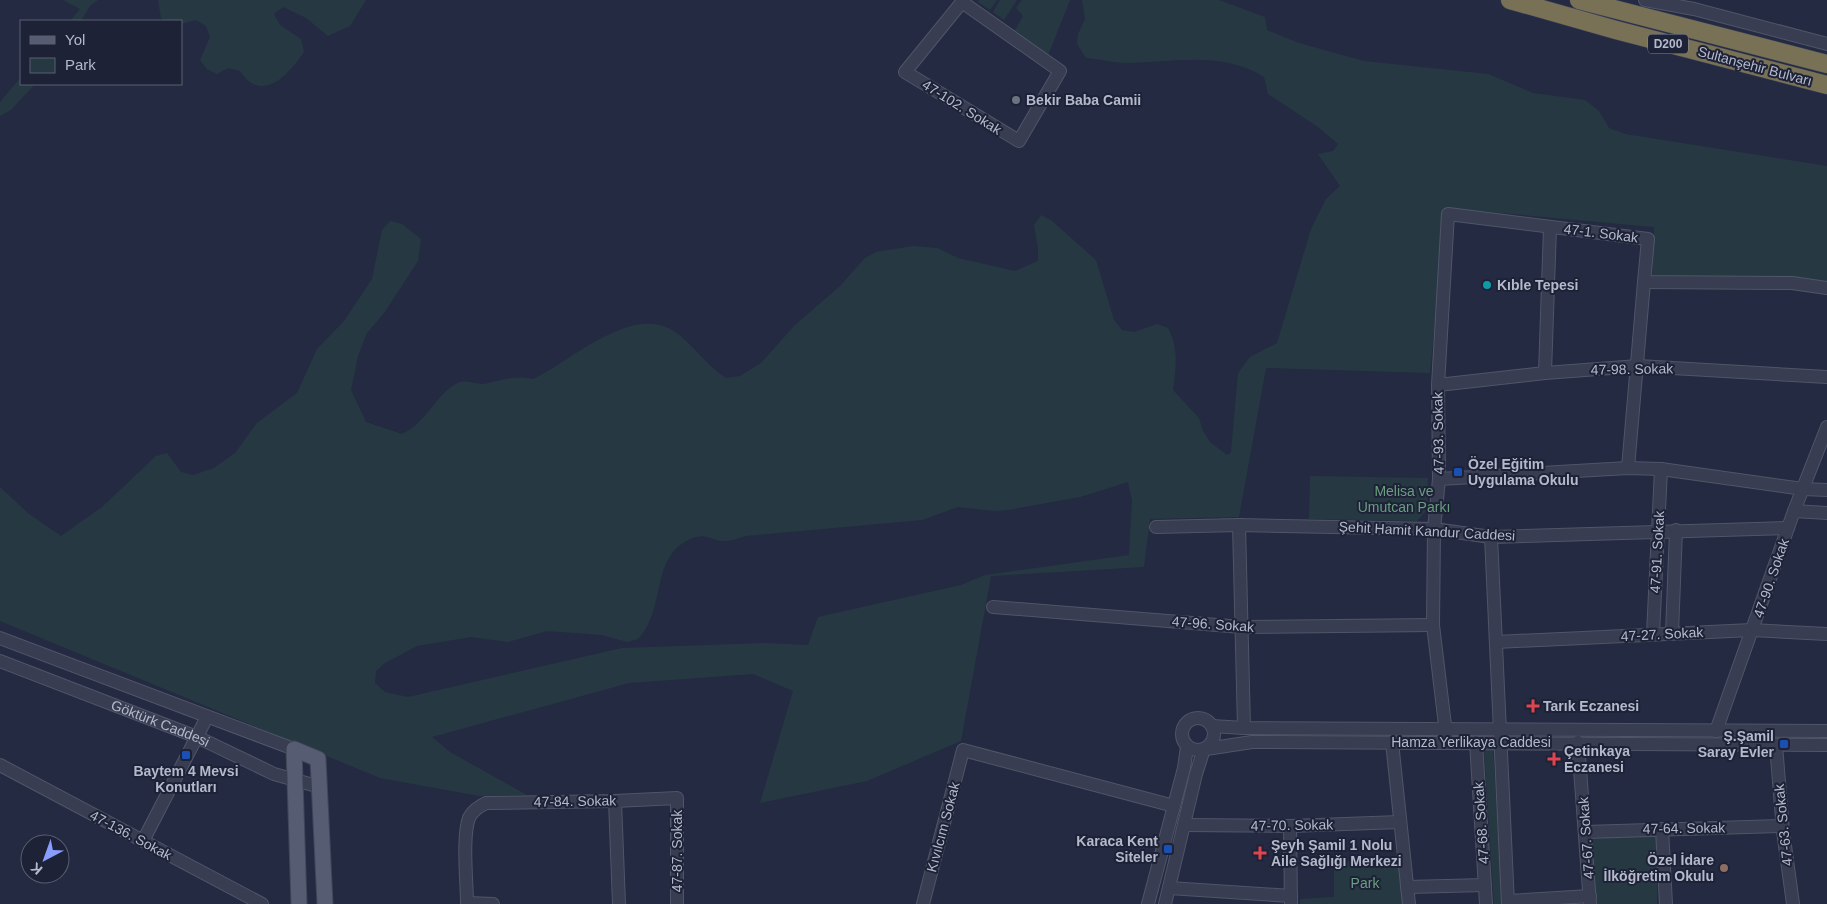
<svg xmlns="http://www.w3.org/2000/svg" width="1827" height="904" viewBox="0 0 1827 904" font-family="Arial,sans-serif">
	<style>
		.green { fill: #263943; fill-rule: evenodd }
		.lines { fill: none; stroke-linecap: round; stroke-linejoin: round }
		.minor-casing { stroke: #505569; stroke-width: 14 }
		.major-casing { stroke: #42465a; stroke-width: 17 }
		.highway-casing { stroke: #404559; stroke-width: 19 }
		.minor { stroke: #383d51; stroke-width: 12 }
		.major { stroke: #565c71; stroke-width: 15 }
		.highway { stroke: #787155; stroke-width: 18 }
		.worship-dot { fill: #6b7280; stroke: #1d2237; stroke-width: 2 }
		.culture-dot { fill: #0f9aa8; stroke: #1d2237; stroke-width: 2 }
		.transit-dot { fill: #1a4fb4; stroke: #1d2237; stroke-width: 2 }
		.health-dot { fill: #e0444e; stroke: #1d2237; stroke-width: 2 }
		.education-dot { fill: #8d6e63; stroke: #1d2237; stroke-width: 2 }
		.labels { text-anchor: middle; stroke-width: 4; stroke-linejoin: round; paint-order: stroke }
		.shield { fill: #1d2237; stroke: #878c9f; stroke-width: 1 }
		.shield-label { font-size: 12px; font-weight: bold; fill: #b5b9cc }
		.street-label { font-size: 14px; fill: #b5b9cc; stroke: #1d2237 }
		.poi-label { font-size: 14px; font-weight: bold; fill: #b5b9cc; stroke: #1d2237; text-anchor: start }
		.park-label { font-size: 14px; fill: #6b9e81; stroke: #1d2237 }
	</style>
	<rect width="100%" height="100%" fill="#242a42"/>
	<path class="green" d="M63,0H98L90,6L81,21H70L80,9Z
		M158,0H366L350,26L328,36L306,18L283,7L274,14L280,25L301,39L304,52C289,74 262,105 240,71L228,68L217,74L207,69L200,60L210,37L206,26L196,20L181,24V21H166L161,18Z
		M979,0H997L990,10L978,2Z
		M1000,0H1017L1004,20L993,12Z
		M1022,0H1070L1047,58L1012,35L1023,16L1016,8Z
		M1082,0H1219L1265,17L1267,30L1299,43L1364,61L1488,74L1533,93L1585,100L1599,111L1609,128L1625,134L1827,166V283L1652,278L1654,227L1446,208L1430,373L1266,368L1239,517L1150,519L1144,567L991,576L961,741L867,781L760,803L793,691L753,674L629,683L432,737L450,752L527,795L479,796L380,778L0,621V487L29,514L61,536L102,507L156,456L167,453L181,472L193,475L214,468L235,453L257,423L297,393L317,349L344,321L372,279L382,230L390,221L402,224L421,239L418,261L384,313L367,333L358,356L351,390L366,422L402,434C426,424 438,391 458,383C468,379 475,385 484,384C504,380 513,375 533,379C570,362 629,305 672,330C693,343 705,365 726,378L740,376L761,363L794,326L840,286L865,258L876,252L913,246L937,248L958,258L1015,271L1038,261V249L1034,225L1041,215L1052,221L1096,260L1114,320L1122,330L1134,332L1157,324L1168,328C1179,349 1176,368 1173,390L1199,418L1203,431L1210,442L1227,455L1231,452L1238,373L1250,357L1277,343L1311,229L1326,199L1340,186L1318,154L1333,151L1338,144L1318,127L1268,94L1264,77C1223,51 1174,62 1128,63C1114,63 1100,59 1086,58L1077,44L1078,34L1085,19ZM1128,482L1132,500L1129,555L985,575L961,585L818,617L808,645L765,643L622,648L408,697L385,692L375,683L376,671L385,663L417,646L471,637L508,642L547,631L602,635L627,642L638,639C668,608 648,552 696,537C706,534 713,540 722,541C730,541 737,539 745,536L922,520L958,507L995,511L1008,510L1080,497Z
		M21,77V84H35L11,110L0,116V102Z
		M1310,476L1428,478L1427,510L1417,521L1309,519Z
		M1493,747L1502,904H1494L1484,748Z
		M1657,834V904H1594L1592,836Z
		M1334,861L1399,862L1403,904H1300V899L1334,897Z"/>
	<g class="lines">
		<defs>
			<g id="minor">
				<path d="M1645,0L1694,9L1827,44"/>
				<path d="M962,2L1060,71L1019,141L905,72L962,2L963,0"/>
				<path d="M1545,373L1550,227"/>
				<path d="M1438,385L1545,373L1638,366L1827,377"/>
				<path d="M1628,468L1644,282"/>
				<path d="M1439,479L1628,468L1661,469L1803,489L1827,490"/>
				<path d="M1794,511L1827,513"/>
				<path d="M1239,525L1244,728"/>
				<path d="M1156,527L1239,525L1434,529L1491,537L1788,528"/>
				<path d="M1491,537L1508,904"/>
				<path d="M993,607L1242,627L1433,625"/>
				<path d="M1672,633L1676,530"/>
				<path d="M1653,634L1661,469"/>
				<path d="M0,638L294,749"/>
				<path d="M1496,642L1752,630L1827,634"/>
				<path id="s1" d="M0,661L197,737L274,774L320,787"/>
				<circle cx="1198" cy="734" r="16"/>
				<path d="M1212,726L1244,728L1827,731"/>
				<path d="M1716,731L1794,511L1827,427"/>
				<path d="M1392,742L1409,904"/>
				<path d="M1447,742L1433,625L1434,529L1439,479L1438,385L1448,214L1648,239L1644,282L1792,283L1827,288"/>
				<path d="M1476,742L1486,904"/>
				<path d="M1578,742L1590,904"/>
				<path d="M1776,745L1783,831L1793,904"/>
				<path d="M1206,749L1252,742L1827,745"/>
				<path d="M0,765L262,904"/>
				<path d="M615,801L619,904"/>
				<path d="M1184,825L1290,826L1400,822"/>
				<path d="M1290,826L1291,904"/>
				<path d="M1662,829L1666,904"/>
				<path d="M1585,832L1782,826"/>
				<path d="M143,841L207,717"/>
				<path d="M1407,887L1485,885"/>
				<path d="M1169,888L1291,896"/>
				<path d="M1508,901L1590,896"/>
				<path d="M467,903L493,904"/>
				<path d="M467,904C467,883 462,837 469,818C473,810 479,807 486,803L615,801L677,798V904"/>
				<path d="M923,904L963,750L1174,806"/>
				<path d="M1148,904L1184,768L1187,747"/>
				<path d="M1165,904L1196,774L1204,749"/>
			</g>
			<path id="major" d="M299,904L294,749L318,759L325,904"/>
			<path id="highway" d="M1510,0L1616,30L1827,85
				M1579,0L1827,64"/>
		</defs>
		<use href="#minor" class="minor-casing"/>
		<use href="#major" class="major-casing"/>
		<use href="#highway" class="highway-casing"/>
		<use href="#minor" class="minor"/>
		<use href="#major" class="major"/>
		<use href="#highway" class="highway"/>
	</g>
	<circle class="worship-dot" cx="1016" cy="100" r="5"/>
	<circle class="culture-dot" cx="1487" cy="285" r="5"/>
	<g class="transit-dot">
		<rect x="1453" y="467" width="10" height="10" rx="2.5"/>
		<rect x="1779" y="739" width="10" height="10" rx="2.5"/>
		<rect x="181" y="750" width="10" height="10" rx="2.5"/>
		<rect x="1163" y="844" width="10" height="10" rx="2.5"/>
	</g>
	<g class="health-dot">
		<path d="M1530.5 698.5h5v5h5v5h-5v5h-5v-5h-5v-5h5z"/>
		<path d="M1551.5 751.5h5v5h5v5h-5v5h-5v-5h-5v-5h5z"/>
		<path d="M1257.5 845.5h5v5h5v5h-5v5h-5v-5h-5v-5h5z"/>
	</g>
	<circle class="education-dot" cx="1724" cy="868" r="5"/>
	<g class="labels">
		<rect class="shield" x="1648" y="34.5" width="40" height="19" rx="4"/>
		<g class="shield-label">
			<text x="1668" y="48">D200</text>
		</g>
		<g class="street-label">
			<text transform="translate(1755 66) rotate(15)" y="5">Sultanşehir Bulvarı</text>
			<text transform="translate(962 107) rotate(32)" y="5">47-102. Sokak</text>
			<text transform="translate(1601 233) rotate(7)" y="5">47-1. Sokak</text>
			<text transform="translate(1632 369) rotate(-1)" y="5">47-98. Sokak</text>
			<text transform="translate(1438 433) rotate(-91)" y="5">47-93. Sokak</text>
			<text transform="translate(1427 531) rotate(3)" y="5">Şehit Hamit Kandur Caddesi</text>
			<text transform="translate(1657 552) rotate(-87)" y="5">47-91. Sokak</text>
			<text transform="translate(1771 578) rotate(-71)" y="5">47-90. Sokak</text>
			<text transform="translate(1213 624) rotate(4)" y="5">47-96. Sokak</text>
			<text transform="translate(1662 634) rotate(-3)" y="5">47-27. Sokak</text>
			<text dy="5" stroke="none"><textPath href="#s1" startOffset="172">Göktürk Caddesi</textPath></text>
			<text x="1471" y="747">Hamza Yerlikaya Caddesi</text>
			<text transform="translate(575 801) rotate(-1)" y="5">47-84. Sokak</text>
			<text transform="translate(1481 823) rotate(-94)" y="5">47-68. Sokak</text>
			<text transform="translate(1292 825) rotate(-1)" y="5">47-70. Sokak</text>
			<text transform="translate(1783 825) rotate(-96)" y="5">47-63. Sokak</text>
			<text transform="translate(943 827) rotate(-75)" y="5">Kıvılcım Sokak</text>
			<text transform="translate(1684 828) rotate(-1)" y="5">47-64. Sokak</text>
			<text transform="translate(131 835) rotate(28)" y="5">47-136. Sokak</text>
			<text transform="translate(1586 838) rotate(-94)" y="5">47-67. Sokak</text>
			<text transform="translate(677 851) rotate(-90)" y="5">47-87. Sokak</text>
		</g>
		<g class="poi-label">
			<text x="1026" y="105">Bekir Baba Camii</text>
			<text x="1497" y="290">Kıble Tepesi</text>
			<text x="1468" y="469">Özel Eğitim<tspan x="1468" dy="16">Uygulama Okulu</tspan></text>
			<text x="1543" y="711">Tarık Eczanesi</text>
			<text x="1774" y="741" text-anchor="end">Ş.Şamil<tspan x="1774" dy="16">Saray Evler</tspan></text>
			<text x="1564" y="756">Çetinkaya<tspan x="1564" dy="16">Eczanesi</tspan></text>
			<text x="186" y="776" text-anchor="middle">Baytem 4 Mevsi<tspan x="186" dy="16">Konutları</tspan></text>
			<text x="1158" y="846" text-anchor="end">Karaca Kent<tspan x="1158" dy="16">Siteler</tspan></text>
			<text x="1271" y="850">Şeyh Şamil 1 Nolu<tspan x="1271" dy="16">Aile Sağlığı Merkezi</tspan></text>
			<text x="1714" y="865" text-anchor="end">Özel İdare<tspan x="1714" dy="16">İlköğretim Okulu</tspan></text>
		</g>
		<g class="park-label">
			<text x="1404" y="496">Melisa ve<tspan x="1404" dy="16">Umutcan Parkı</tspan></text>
			<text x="1365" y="888">Park</text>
		</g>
	</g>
	<rect x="20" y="20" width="162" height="65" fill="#1d2237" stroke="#5a5e73"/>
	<rect x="30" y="36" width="25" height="8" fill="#565c71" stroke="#5a5e73"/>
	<text x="65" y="45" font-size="15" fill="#b5b9cc">Yol</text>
	<rect x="30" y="58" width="25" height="15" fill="#263943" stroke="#5a5e73"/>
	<text x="65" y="70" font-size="15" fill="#b5b9cc">Park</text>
	<g transform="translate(45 859) rotate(221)"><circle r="24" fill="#1d2237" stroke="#5a5e73"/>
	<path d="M0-4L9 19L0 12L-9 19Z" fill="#889dfe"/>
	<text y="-8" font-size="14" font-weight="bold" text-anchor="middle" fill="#b5b9cc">K</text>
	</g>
</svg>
